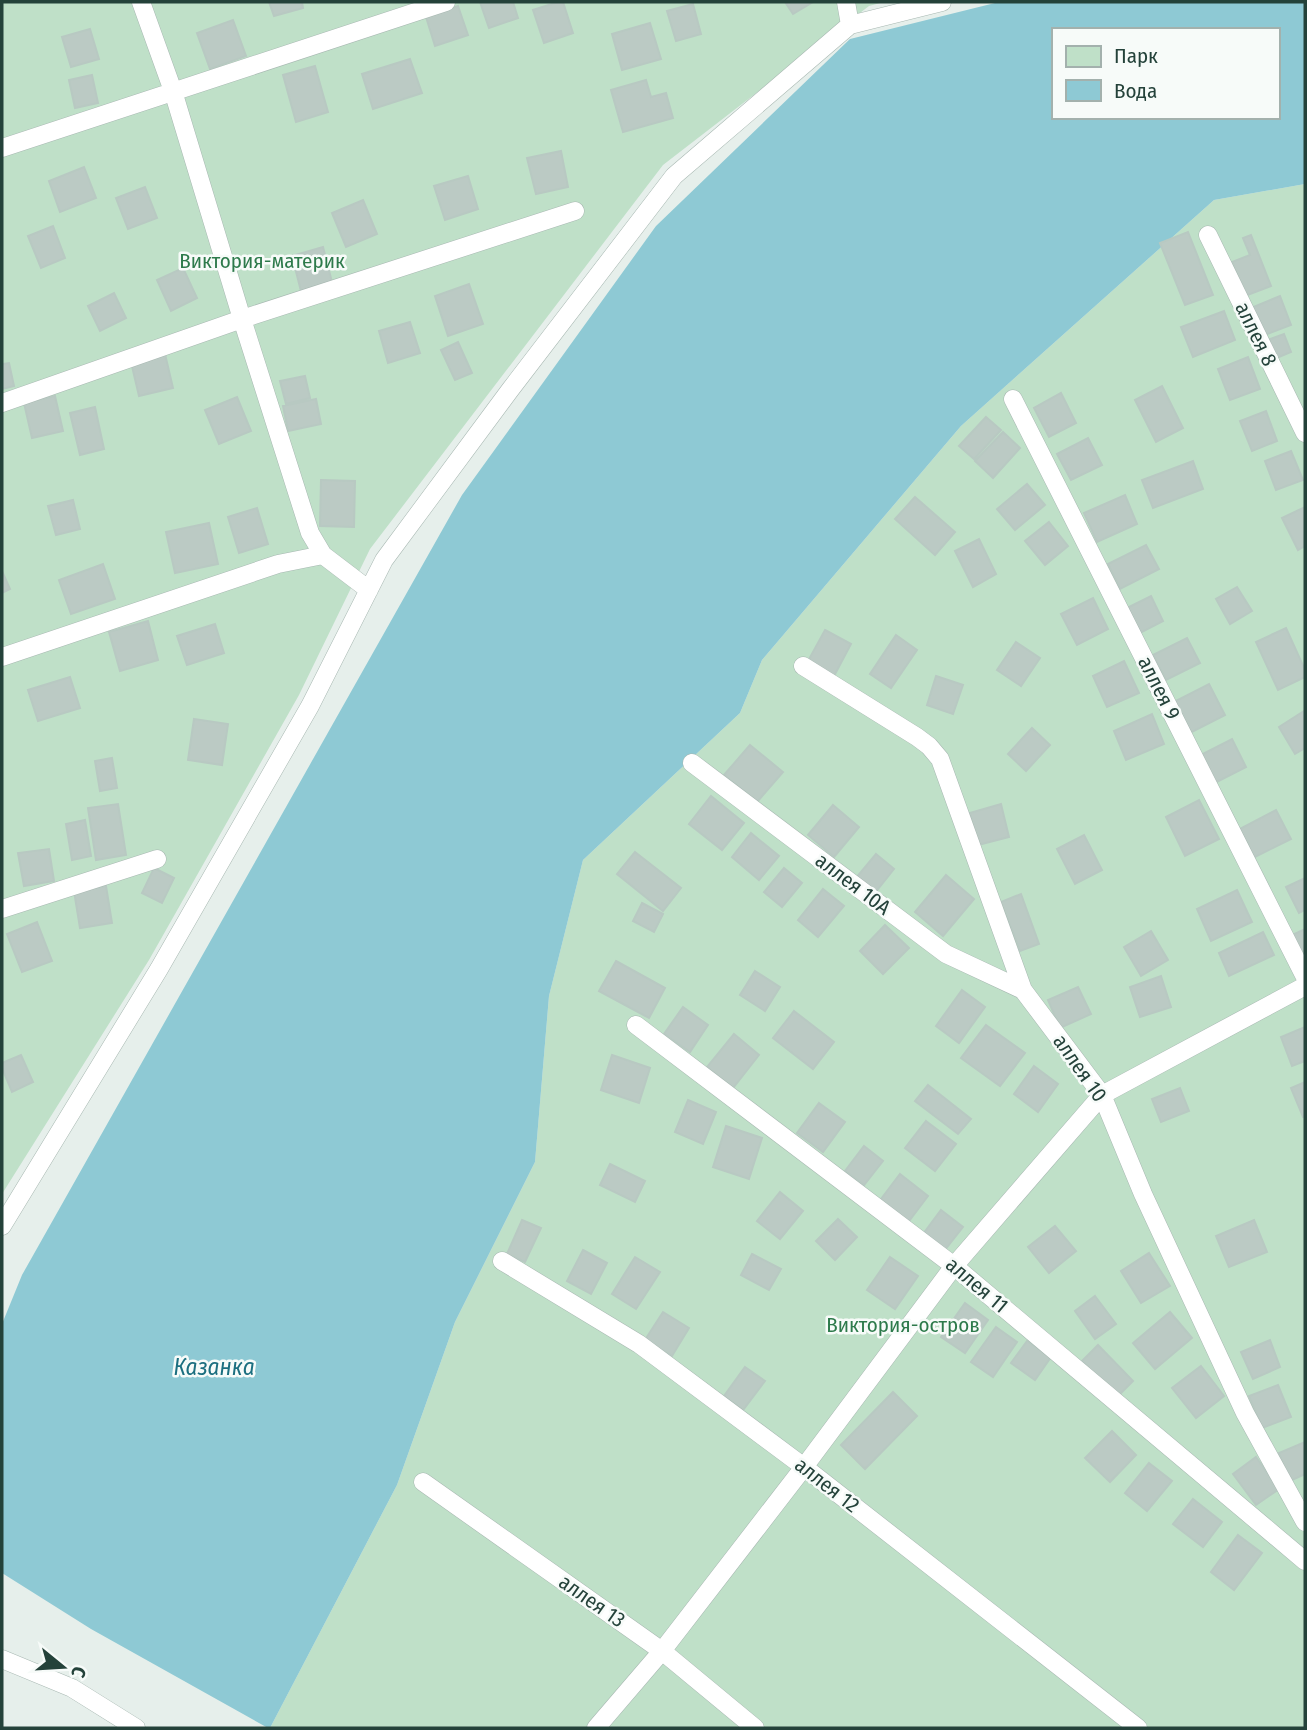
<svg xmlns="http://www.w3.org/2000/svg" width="1307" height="1730" viewBox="0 0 1307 1730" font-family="'Fira Sans Condensed',sans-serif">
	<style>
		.green { fill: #bfe0c8 }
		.water { fill: #8ec9d4; fill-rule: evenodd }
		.building { fill: #bbcac4; stroke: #b8c9c2; stroke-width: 2 }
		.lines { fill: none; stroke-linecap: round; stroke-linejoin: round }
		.service-casing { stroke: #a8b8b2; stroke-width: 19 }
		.service { stroke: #fff; stroke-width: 18 }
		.labels { text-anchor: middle; stroke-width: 5; stroke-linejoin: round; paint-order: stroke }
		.park-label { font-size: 21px; fill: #2d7a4b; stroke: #f7fbf9 }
		.street-label { font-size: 21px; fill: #24423a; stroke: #f7fbf9 }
		.water-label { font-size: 23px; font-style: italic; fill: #1c6f80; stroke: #f7fbf9 }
	</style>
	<rect width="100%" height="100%" fill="#e6efeb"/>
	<path class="green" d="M2,2H884L869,6L663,165L370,549L299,695L149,960L2,1194Z
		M1305,184V1728H270L397,1485L455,1322L535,1162L549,996L583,860L740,713L762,660L961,426L1214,200Z"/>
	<path class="water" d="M999,2H1305V184L1214,200L961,426L762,660L740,713L583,860L549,996L535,1162L455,1322L397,1485L270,1728H268L91,1629L2,1573V1324L22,1275L462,495L656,226L850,39ZM1053,30H1277V117H1053Z"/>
	<path class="building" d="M269,2H302L303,8L274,16Z
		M480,2H513L518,18L489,28Z
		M558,2H563L573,33L544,43L533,10Z
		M785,2H813L793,14Z
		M693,4L701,34L676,41L667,11Z
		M458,6L468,35L435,46L426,17Z
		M233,20L246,56L210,69L197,33Z
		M650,23L661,59L622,70L612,34Z
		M90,29L99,59L71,67L62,37Z
		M410,59L422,93L373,109L362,74Z
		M315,66L328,112L296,122L283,75Z
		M92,75L98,103L75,108L69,80Z
		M646,80L651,97L666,93L673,118L623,132L611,90Z
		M561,151L568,187L536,194L527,158Z
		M84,167L96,198L60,212L49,181Z
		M468,176L478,209L445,220L434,186Z
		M145,187L157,218L128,229L116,198Z
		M363,200L377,234L346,247L332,213Z
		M53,226L65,258L41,268L28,236Z
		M1188,232L1213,295L1185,305L1160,243Z
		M1251,235L1271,286L1245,296L1232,262L1250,255L1243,238Z
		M323,247L333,286L302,295L292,256Z
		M183,268L197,298L171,311L157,280Z
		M469,284L483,324L448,336L435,296Z
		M114,293L126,318L100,331L88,306Z
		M1280,296L1291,325L1262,336L1251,308Z
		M1224,311L1235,340L1193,357L1181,327Z
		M410,322L420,353L388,363L379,331Z
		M1284,334L1291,352L1272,360L1265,341Z
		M458,342L472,373L455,380L441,350Z
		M165,354L173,388L139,396L131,362Z
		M1248,357L1260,389L1230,400L1218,369Z
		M9,363L14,386L2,389V364Z
		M305,376L310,398L286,404L280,381Z
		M1162,386L1183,428L1156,442L1135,400Z
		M1061,393L1076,423L1049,437L1034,408Z
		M55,396L63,431L32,438L24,403Z
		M237,397L251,431L219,444L205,410Z
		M316,399L321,424L288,431L283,406Z
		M95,407L104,449L80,455L70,413Z
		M1266,411L1277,441L1252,451L1240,421Z
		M986,417L1001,430L974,459L959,446Z
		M1003,432L1020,448L993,478L975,461Z
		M1088,438L1102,465L1071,480L1057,454Z
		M1291,451L1303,480L1276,490L1265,461Z
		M1193,461L1203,489L1153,508L1142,480Z
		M321,480L355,481L354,527L320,526Z
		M1027,484L1045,505L1015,530L997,509Z
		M1125,495L1137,524L1097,542L1084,513Z
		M915,497L955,532L935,555L895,519Z
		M73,500L80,529L56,535L48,506Z
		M1305,507V546L1298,550L1282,518Z
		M257,508L268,544L239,553L228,517Z
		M1049,522L1068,546L1045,565L1025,541Z
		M209,523L218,564L175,573L166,532Z
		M979,539L996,574L973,587L955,551Z
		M1146,545L1159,569L1120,589L1108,564Z
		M103,564L115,599L71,614L59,580Z
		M2,571L10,589L2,593Z
		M1237,587L1252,611L1230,624L1216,599Z
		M1151,596L1163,621L1140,633L1127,608Z
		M1093,598L1108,629L1077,645L1061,614Z
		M148,621L158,660L120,671L109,632Z
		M215,624L224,653L187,665L177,636Z
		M1286,628L1305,670V677L1278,690L1256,642Z
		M825,630L851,644L834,676L808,661Z
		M896,635L917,650L891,688L870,674Z
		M1187,638L1200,663L1166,680L1153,655Z
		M1016,642L1040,658L1021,686L997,670Z
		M1124,661L1139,693L1107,707L1093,676Z
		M936,676L963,685L953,714L927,705Z
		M70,677L80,708L38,721L28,690Z
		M1209,684L1225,715L1188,734L1172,703Z
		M1304,711L1305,748L1295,754L1279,727Z
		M1152,714L1164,744L1126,760L1114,731Z
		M194,719L228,724L222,765L188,760Z
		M1032,728L1050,745L1026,771L1008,754Z
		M1232,739L1246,767L1209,786L1195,758Z
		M750,745L783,772L757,802L724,775Z
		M112,758L117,788L100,791L95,761Z
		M711,796L744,823L722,850L689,824Z
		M1199,800L1219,839L1185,856L1166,817Z
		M118,804L126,855L96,860L88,808Z
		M1001,804L1009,837L978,845L970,813Z
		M833,805L859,827L834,857L808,835Z
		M1276,810L1291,839L1253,858L1238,830Z
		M85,820L91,856L72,860L66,824Z
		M751,833L779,856L759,880L732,857Z
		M1084,835L1102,870L1075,884L1057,849Z
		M49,849L54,881L24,886L18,853Z
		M635,852L681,888L663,911L617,874Z
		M876,854L894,869L874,894L855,879Z
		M154,868L174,878L162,903L142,893Z
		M784,868L802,883L782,907L764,892Z
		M946,875L974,899L943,936L915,912Z
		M1305,878V910L1299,913L1286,887Z
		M106,886L112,923L80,928L74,891Z
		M823,889L844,906L818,937L798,920Z
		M1237,890L1252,922L1211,941L1197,909Z
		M1021,894L1039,944L1020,951L1001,902Z
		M642,903L663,914L654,932L633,921Z
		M37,922L52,961L22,972L7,934Z
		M885,925L909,948L883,974L860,951Z
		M1305,929V965L1288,937Z
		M1151,931L1168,960L1141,976L1124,947Z
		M1263,932L1274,955L1229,976L1219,953Z
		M616,961L665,988L649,1018L599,991Z
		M755,971L780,987L765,1011L740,995Z
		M1161,976L1171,1007L1140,1017L1130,987Z
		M1078,987L1091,1014L1060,1028L1048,1000Z
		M962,990L985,1007L959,1043L936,1026Z
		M683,1007L708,1025L690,1052L664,1034Z
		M794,1011L834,1042L813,1069L773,1038Z
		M986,1025L1025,1053L1000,1086L961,1058Z
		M1305,1027V1061L1292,1066L1281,1037Z
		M734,1034L759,1055L733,1088L707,1067Z
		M21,1055L33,1082L12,1092L2,1068V1063Z
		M612,1055L650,1068L639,1103L601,1090Z
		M1034,1066L1058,1084L1038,1112L1014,1094Z
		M1305,1082V1116L1303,1117L1291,1088Z
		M928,1085L971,1119L958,1134L915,1101Z
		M1180,1088L1189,1111L1161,1122L1152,1099Z
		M688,1100L716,1112L703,1144L675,1132Z
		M819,1103L845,1122L823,1152L797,1133Z
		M926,1121L956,1144L935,1171L905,1148Z
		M726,1126L762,1138L749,1179L713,1167Z
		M864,1146L883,1161L864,1185L845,1171Z
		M610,1164L645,1181L635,1202L600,1185Z
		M900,1174L928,1196L906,1225L878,1203Z
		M780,1192L803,1211L780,1239L757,1221Z
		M941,1210L963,1227L944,1251L923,1234Z
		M838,1219L857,1237L835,1260L816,1241Z
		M522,1220L541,1228L525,1262L507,1254Z
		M1254,1220L1267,1252L1229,1267L1216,1236Z
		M1055,1226L1076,1251L1049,1273L1028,1247Z
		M583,1250L607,1263L591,1294L567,1281Z
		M1149,1253L1170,1286L1141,1303L1121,1271Z
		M752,1254L781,1269L769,1290L741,1275Z
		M635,1257L660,1272L636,1309L612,1294Z
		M890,1257L918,1276L895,1309L867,1290Z
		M1095,1296L1116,1324L1095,1339L1075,1311Z
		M965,1303L988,1320L965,1353L941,1337Z
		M663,1312L689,1328L672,1356L645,1340Z
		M1170,1312L1192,1338L1155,1369L1133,1343Z
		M996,1327L1017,1342L993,1377L971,1362Z
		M1270,1340L1280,1367L1253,1379L1241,1352Z
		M1027,1341L1051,1357L1035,1380L1011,1363Z
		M1098,1345L1133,1381L1117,1397L1082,1361Z
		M1201,1366L1224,1396L1196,1418L1172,1388Z
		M745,1367L765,1381L743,1410L724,1396Z
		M1278,1385L1291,1417L1262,1428L1249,1396Z
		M893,1392L917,1416L865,1469L841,1445Z
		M1112,1431L1136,1455L1110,1482L1085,1458Z
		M1305,1442V1474L1290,1481L1279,1453Z
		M1256,1457L1279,1489L1256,1505L1233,1474Z
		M1149,1463L1172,1481L1147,1511L1125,1493Z
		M1193,1499L1222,1522L1203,1547L1173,1524Z
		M1238,1535L1262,1553L1234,1590L1211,1572Z"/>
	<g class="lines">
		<defs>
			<path id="service" d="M141,2L173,91L242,319L310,533L323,555L369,590
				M846,2L850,25
				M2,148L446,2
				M1208,235L1305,433
				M1013,399L1305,977
				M2,403L242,319L575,211
				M2,657L278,564L323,555
				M803,666L917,737L929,746L940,759L1023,990L1102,1095L1143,1194L1245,1413L1305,1522
				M692,763L946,954L1023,990
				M2,909L157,859
				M636,1025L954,1266L1305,1561
				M2,1226L159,969L310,706L384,560L510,390L674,176L850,25L942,2
				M502,1261L639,1344L804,1467L1138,1728
				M423,1482L662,1651L755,1728
				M2,1659L72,1688L136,1728
				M596,1728L662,1651L804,1467L954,1266L1102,1095L1305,986"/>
		</defs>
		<use href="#service" class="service-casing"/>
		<use href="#service" class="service"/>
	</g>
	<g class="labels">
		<g class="park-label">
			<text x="262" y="268">Виктория-материк</text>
			<text x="903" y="1332">Виктория-остров</text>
		</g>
		<g class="street-label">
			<text transform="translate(1256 334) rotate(64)" y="7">аллея 8</text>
			<text transform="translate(1159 688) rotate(63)" y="7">аллея 9</text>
			<text transform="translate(853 884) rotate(37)" y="7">аллея 10А</text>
			<text transform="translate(1080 1068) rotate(55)" y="7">аллея 10</text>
			<text transform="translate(977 1285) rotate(40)" y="7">аллея 11</text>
			<text transform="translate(827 1485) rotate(38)" y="7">аллея 12</text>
			<text transform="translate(592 1601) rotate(35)" y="7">аллея 13</text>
		</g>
		<g class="water-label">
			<text x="214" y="1375">Казанка</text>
		</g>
	</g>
	<rect width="1307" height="1730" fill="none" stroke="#24423a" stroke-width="7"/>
	<rect x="1052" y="28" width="228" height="91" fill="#f7fbf9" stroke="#a3b1ad" stroke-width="2"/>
	<rect x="1066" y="46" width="35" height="21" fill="#bfe0c8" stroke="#a3b1ad" stroke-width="2"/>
	<text x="1114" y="63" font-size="21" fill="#24423a">Парк</text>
	<rect x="1066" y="80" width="35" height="21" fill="#8ec9d4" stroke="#a3b1ad" stroke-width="2"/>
	<text x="1114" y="98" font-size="21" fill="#24423a">Вода</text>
	<g transform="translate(63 1667) rotate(108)" stroke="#f7fbf9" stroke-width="5" paint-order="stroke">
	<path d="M0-5L12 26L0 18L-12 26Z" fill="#24423a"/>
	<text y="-10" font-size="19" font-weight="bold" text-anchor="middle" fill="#24423a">С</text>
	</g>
</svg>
